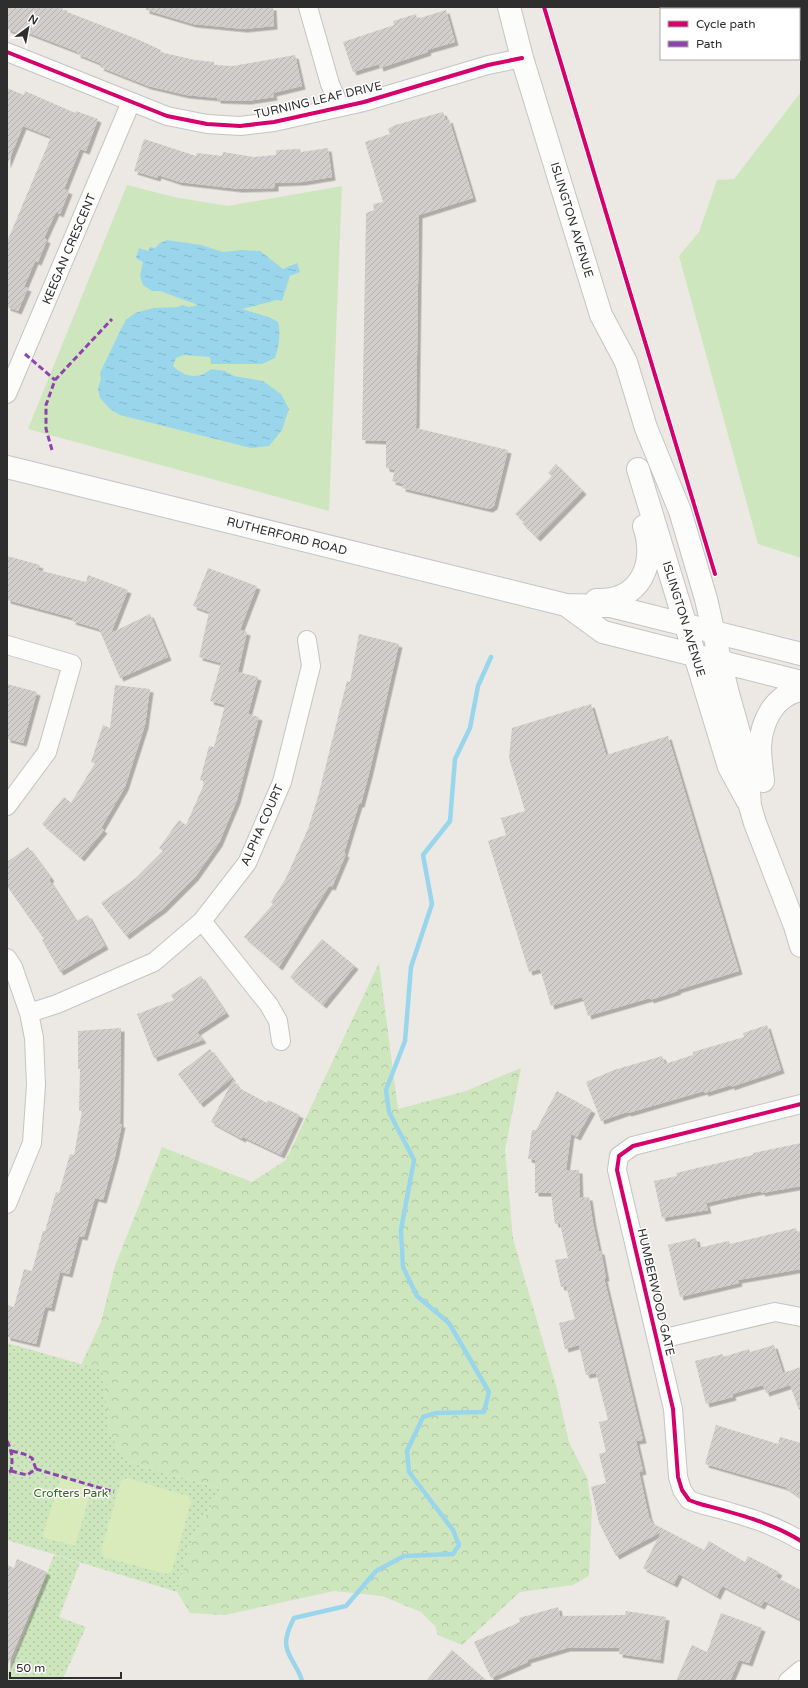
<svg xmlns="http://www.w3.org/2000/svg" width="808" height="1688" viewBox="0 0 808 1688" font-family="'Varela Round',sans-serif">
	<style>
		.grass { fill: #cee6be }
		.forest { fill: url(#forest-crowns) }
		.park { fill: url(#park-dots) }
		.pitch { fill: #d9eabb }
		.water { fill: url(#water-ripples) }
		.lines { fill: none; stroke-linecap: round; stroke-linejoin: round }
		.stream { stroke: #99d6ec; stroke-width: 4.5 }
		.building { fill: url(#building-hatch); filter: url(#shadow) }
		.street-casing { stroke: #c5c4c5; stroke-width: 20 }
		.secondary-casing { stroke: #c5c4c5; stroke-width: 24 }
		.street { stroke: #fcfcfb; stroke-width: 18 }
		.secondary { stroke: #fcfcfb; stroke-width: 22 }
		.quiet { stroke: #8e44ad; stroke-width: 3; stroke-dasharray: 6 3; stroke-linecap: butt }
		.cycleway-casing { stroke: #fff; stroke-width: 6 }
		.cycleway { stroke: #d6006c; stroke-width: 4 }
		.labels { text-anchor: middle; stroke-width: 3; stroke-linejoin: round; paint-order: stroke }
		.street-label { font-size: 12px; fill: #2e2e2e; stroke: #fff }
		.park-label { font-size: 12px; fill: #2c6e1b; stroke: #fff }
	</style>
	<defs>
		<pattern id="forest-crowns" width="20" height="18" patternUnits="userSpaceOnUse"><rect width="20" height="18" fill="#cee6be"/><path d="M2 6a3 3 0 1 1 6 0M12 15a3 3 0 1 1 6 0" fill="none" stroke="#b1c6a4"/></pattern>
		<pattern id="park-dots" width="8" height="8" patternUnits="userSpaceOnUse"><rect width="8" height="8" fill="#cee6be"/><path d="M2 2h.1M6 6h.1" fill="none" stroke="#b1c6a4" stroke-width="1.8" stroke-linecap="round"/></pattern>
		<pattern id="water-ripples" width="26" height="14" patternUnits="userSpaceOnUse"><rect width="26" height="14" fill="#99d6ec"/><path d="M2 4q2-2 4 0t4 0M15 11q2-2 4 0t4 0" fill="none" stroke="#84b8cb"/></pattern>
		<pattern id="building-hatch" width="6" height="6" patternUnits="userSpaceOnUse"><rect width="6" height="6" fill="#d1cecb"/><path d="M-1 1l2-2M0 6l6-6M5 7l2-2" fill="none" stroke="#b4b1af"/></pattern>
		<filter id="shadow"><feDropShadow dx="3.5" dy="3.5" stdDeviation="0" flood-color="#0004"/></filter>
	</defs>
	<rect width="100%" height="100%" fill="#ece8e4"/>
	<path class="grass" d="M801,92V558L758,544L679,256L699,232L717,180L734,179Z
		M127,185L174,197L228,206L342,186L329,511L28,429Z"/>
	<path class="forest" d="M379,963L398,1109L466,1091L521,1068L505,1150L513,1239L557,1389L569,1442L587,1478L592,1508L589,1576L573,1585L520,1592L462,1645L438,1635L435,1626L421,1612L382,1596L334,1591L225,1615L190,1613L177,1592L192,1538L221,1489L125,1461L110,1434L102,1370L81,1365L101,1322L115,1266L162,1147L252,1182L286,1160Z"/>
	<path class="park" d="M7,1343L102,1370L110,1434L125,1461L221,1489L192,1538L177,1592L7,1540Z
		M54,1555L80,1563L59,1617L86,1627L62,1681H7V1677Z"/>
	<path class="pitch" d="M61,1478L92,1488L75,1546L42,1537Z
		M127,1478L188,1496L191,1502L172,1571L166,1574L104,1557L101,1550L121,1481Z"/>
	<path class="water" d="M167,240L201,245L223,252L241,250L260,251L283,269L297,263L300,272L290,276L282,301L277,300L242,309L269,317L278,322C281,335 279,345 275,358L262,364H211L210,357L184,355L176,358L173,366C184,377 199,380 211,369L225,371L234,376L263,381L281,394L289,409L282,430L269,446L251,448L120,415L110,409L100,398L98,389L101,378L100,373L122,327L126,320L135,313L153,308L178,307L182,305L189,307L198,305L160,291H152L143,285L140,276L143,262L136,258L139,248L148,251L150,247L155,248L160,243Z"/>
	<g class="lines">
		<path class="stream" d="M302,1681C299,1666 282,1653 287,1636C288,1630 291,1624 294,1618L346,1606L376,1571L404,1556L453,1554L459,1545L453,1530L409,1472L407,1451L423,1417L436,1413L484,1412L489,1392L449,1323L417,1296L403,1267L401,1230L414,1160L389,1112L386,1090L405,1041L411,967L432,904L423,855L450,821L455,759L470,728L478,686L491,657"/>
	</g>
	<path class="building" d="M9,7H64L62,10L137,39L161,50L160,52L195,60L214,62V65L233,66L295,55L302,86L273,93L274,97L247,101L217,100V98L186,95L148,86L100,67L102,64L77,54L78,52L26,32L25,36L7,29V13Z
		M146,7H273L274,26L244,29L193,24L146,10Z
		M446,10L455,42L427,50L428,52L380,68L379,64L353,72L343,42L394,25L393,21L416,14L417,19Z
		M7,88L24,95L25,91L75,113L76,111L98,119L86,151L80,149L64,189L69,191L60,214L56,212L44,238L47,240L38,262L35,261L24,287L28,288L18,311L7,307V242L51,137L23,126L7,165Z
		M443,112L446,121L449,119L473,198L419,215L416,428L508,450L494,506L489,509L402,488L403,484L392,481L395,470L386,468V441L362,440L366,213L374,210L373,204L383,202L365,142L390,134L388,129L395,125Z
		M144,139L196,156L197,153L222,156L223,152L254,157L276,155V150L300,149L301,152L328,148L332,177L302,182L275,183V188L239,189L179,182L158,175L157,178L134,171Z
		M556,464L583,491L537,538L522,523L525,522L515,514L552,476L548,473Z
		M7,556L40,565L38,570L86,582L88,575L128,590L111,633L150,614L168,657L120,678L99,629L72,621L73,618L7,600Z
		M208,568L257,586L240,630L247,632L238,672L258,677L248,714L259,717L237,800L219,843L195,877L163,909L126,936L101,903L136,878L163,851L159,848L179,820L186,825L205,782L200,780L209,746L214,747L225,705L210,701L221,663L199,657L209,612L193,606Z
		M359,634L399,644L370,770L361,804H359L344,853L346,854L332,887L329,886L279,967L244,937L273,904L271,902L286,878L308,829L319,793L347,681L350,682Z
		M7,684L37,692L23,743L7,739Z
		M115,685L150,689L145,725L125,787L101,828L104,830L81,858L42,824L64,797L71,803L95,763L91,762L103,725L110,728Z
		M591,704L606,755L668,736L739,971L677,990L678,991L650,1000V998L588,1016L582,997L551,1006L540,969L529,972L488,841L506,835L501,818L525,811L509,758L512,728Z
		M28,847L51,878L49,880L76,921L88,915L105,946L60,972L42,940L44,939L7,886V862Z
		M322,939L355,966L323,1005L290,977Z
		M201,976L226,1013L197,1032L203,1040L154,1058L137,1014L174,1000L171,995Z
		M767,1025L781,1070L731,1087V1085L705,1093L704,1091L628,1113L627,1112L601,1121L586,1082L614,1070L662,1056L665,1064L693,1055V1052L744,1037L743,1033Z
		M121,1028L120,1124H122L115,1157L103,1200L95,1198L84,1237L79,1236L69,1274L60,1272L51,1308L45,1307L36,1344L7,1337V1305L14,1307L24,1269L32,1271L43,1231H45L56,1192L59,1193L70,1154L74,1155L82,1111H79L80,1069H78V1031Z
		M210,1049L232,1078L200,1104L178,1074Z
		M233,1080L239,1088L267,1103L268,1100L300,1115L281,1155L243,1137L242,1139L211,1122Z
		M557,1091L592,1110L577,1137L571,1134L566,1170H579L580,1198L589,1197L593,1223L599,1251H601L606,1278H604L643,1440L636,1441L643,1471L639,1472L649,1517L652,1523L704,1550L709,1541L745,1562L748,1556L779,1572L776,1577L801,1590V1620L764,1601L761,1606L722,1586L717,1596L679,1574L674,1584L643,1568L661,1532L616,1556L599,1523L591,1487L606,1483L599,1454L606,1452L599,1422L608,1420L596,1373L586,1375L579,1345L565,1349L559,1323L575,1319L566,1286L561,1287L555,1260L568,1258L560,1224H555L551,1193H535V1160L528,1159L532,1130H536Z
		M801,1143V1186L762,1193L761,1191L736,1196L706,1203L708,1210L662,1218L654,1181L677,1176L676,1173L753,1155V1153Z
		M796,1228L797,1233L801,1231V1269L738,1280L739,1283L680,1297L668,1245L696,1238L698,1248L729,1241L730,1244Z
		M774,1345L783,1373L801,1367V1410H799L790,1385L766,1393L763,1385L732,1394L733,1397L706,1404L695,1361L723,1354V1357L749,1349L750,1352Z
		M716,1425L778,1444L780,1437L801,1443V1498L785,1487L705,1464Z
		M17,1559L47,1572L7,1667V1565L14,1568Z
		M558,1607L560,1616L625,1615L626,1611L666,1617L660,1660L619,1654L620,1648H567L527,1660L528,1662L491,1678L474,1642L520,1622L519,1618Z
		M721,1613L762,1628L749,1663L739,1660L730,1681H676L692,1645L707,1652Z
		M452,1650L487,1681H426Z"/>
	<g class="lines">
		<defs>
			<path id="street" d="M308,7L330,84L340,107
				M7,52L167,116L207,124L240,126L274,122L364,102L488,65L522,58
				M7,394L131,102
				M7,645L72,664L47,752L7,806
				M202,921L269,1005L278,1021L281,1041
				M7,958L13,967L29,1013L34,1038L36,1085L32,1143L7,1204
				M29,1013L57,1004L154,962L202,921L247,863L282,782L311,666L307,640
				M801,1104L633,1146L619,1156L617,1170L673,1409L678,1477L682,1490L689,1500L697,1503C733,1513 769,1521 801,1541
				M657,1340L775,1312L801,1317
				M788,1681L801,1670"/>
			<path id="secondary" d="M509,7L522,58L601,315L626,362L646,428L680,511L706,599L727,690L747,761L750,806L755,823L795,926L801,946
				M7,467L566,605L611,606L801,654
				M638,469L729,767L747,800
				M596,600C640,602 657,564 644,526
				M566,605L603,632L801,682
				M763,781C762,770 760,758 760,747C761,722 774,695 801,690"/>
		</defs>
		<use href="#street" class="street-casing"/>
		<use href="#secondary" class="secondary-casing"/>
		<use href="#street" class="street"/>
		<use href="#secondary" class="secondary"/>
		<path class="quiet" d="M25,354L55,380
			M52,450L46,429V405L55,380L112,319
			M7,1441C12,1451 13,1459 11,1471L7,1472
			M12,1451L24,1454L32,1458L36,1469
			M11,1471L27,1475L36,1469L114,1492"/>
		<defs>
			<path id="cycleway" d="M544,7L715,574
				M7,52L167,116L207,124L240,126L274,122L364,102L488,65L522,58
				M801,1104L633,1146L619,1156L617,1170L673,1409L678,1477L682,1490L689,1500L697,1503C733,1513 769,1521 801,1541"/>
		</defs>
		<use href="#cycleway" class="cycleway-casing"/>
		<use href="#cycleway" class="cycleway"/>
	</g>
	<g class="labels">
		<g class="street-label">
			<text transform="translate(318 100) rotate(-13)" y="4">TURNING LEAF DRIVE</text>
			<text transform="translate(572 220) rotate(73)" y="4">ISLINGTON AVENUE</text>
			<text transform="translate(69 249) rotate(-67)" y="4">KEEGAN CRESCENT</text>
			<text transform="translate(287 536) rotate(14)" y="4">RUTHERFORD ROAD</text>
			<text transform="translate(684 619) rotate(73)" y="4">ISLINGTON AVENUE</text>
			<text transform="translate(262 825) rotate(-66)" y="4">ALPHA COURT</text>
			<text transform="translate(656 1292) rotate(77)" y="4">HUMBERWOOD GATE</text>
		</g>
		<g class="park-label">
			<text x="71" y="1497">Crofters Park</text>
		</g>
	</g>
	<rect width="808" height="1688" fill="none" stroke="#2e2e2e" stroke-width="16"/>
	<rect x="660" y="8" width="140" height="52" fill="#ffffff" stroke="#ababab"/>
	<rect x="668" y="21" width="20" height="6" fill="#d6006c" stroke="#ababab"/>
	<text x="696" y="28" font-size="12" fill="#2e2e2e">Cycle path</text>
	<rect x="668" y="41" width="20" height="6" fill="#8e44ad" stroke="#ababab"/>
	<text x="696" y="48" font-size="12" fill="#2e2e2e">Path</text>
	<g transform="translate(28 28) rotate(32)" stroke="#ffffff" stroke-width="3" paint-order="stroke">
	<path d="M0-3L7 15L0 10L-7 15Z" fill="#2e2e2e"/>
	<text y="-6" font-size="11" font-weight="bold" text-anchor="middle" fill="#2e2e2e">N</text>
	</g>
	<path d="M10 1672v6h111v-6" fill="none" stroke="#2e2e2e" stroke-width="2"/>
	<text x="16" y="1672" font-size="12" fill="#2e2e2e" stroke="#ffffff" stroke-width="3" paint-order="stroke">50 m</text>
</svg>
